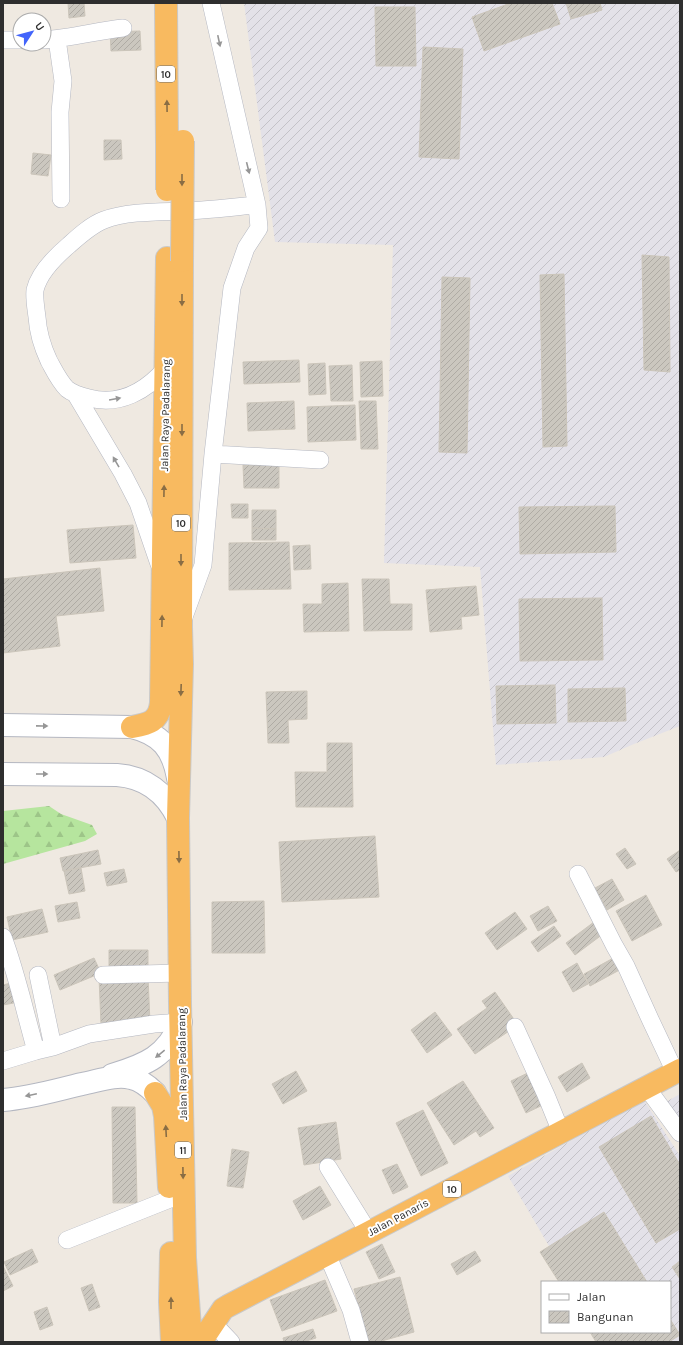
<svg xmlns="http://www.w3.org/2000/svg" width="683" height="1345" viewBox="0 0 683 1345" font-family="Karla,sans-serif">
	<style>
		.industrial { fill: url(#industrial-furrows) }
		.forest { fill: url(#forest-firs) }
		.building { fill: url(#building-hatch); stroke: #cbc5ba }
		.lines { fill: none; stroke-linecap: round; stroke-linejoin: round }
		.minor-casing { stroke: #b4b7c1; stroke-width: 18 }
		.secondary-casing { stroke: #b4b7c1; stroke-width: 24 }
		.trunk-casing { stroke: #c9c9c9; stroke-width: 24 }
		.minor { stroke: #fff; stroke-width: 17 }
		.secondary { stroke: #fff; stroke-width: 22 }
		.trunk { stroke: #f8ba60; stroke-width: 22 }
		.trunk-bridge-casing { stroke: #c9c9c9; stroke-width: 24; stroke-linecap: butt }
		.trunk-bridge { stroke: #f8ba60; stroke-width: 22 }
		.oneway { fill: #969696 }
		.oneway2 { fill: #896d44 }
		.labels { text-anchor: middle; stroke-width: 4; stroke-linejoin: round; paint-order: stroke }
		.shield { fill: #fff; stroke: #6d6d6d; stroke-width: 1 }
		.shield-label { font-size: 10px; font-weight: bold; fill: #2e2e2e }
		.street-label { font-size: 11px; fill: #2e2e2e; stroke: #fff }
	</style>
	<defs>
		<pattern id="industrial-furrows" width="10" height="10" patternUnits="userSpaceOnUse"><rect width="10" height="10" fill="#e3e1e8"/><path d="M-1 1l2-2M0 10L10 0M9 11l2-2" fill="none" stroke="#c3c1c7"/></pattern>
		<pattern id="forest-firs" width="22" height="20" patternUnits="userSpaceOnUse"><rect width="22" height="20" fill="#b6e59e"/><path d="M5 1l3.5 6h-7zM16 11l3.5 6h-7z" fill="#9dc588"/></pattern>
		<pattern id="building-hatch" width="6" height="6" patternUnits="userSpaceOnUse"><rect width="6" height="6" fill="#cbc7bf"/><path d="M-1 1l2-2M0 6l6-6M5 7l2-2" fill="none" stroke="#afaba4"/></pattern>
	</defs>
	<rect width="100%" height="100%" fill="#efe9e1"/>
	<path class="industrial" d="M244,3H680V726L634,744L604,757L496,765L480,567L384,563L393,245L275,242Z
		M680,1094V1125L664,1103Z
		M644,1100L680,1156V1341L605,1342L670,1332V1282H570L508,1176Z"/>
	<path class="forest" d="M49,806L61,814L92,825L97,834L85,841L3,864V811Z"/>
	<path class="building" d="M68,3H84L85,16L69,18Z
		M511,3H552L560,24L484,51L472,17Z
		M566,3H600L602,10L571,19Z
		M375,7H415L416,66H376Z
		M140,31L141,50L111,51L110,32Z
		M423,47L463,49L459,159L419,157Z
		M104,140H121L122,159L104,160Z
		M33,153L51,155L48,176L31,174Z
		M642,255L669,257L670,372L644,370Z
		M564,274L567,446L543,447L540,275Z
		M442,277L470,278L467,453L439,452Z
		M299,360L300,382L244,384L243,362Z
		M382,361L383,396L361,397L360,362Z
		M325,363L326,394L309,395L308,364Z
		M352,365L353,401H331L329,366Z
		M294,401L295,429L248,431L247,403Z
		M359,401H376L378,449H361Z
		M355,405L356,440L308,442L307,407Z
		M279,464V488H244L243,465Z
		M231,504H248V518H232Z
		M615,506L616,552L520,554L519,507Z
		M252,510H276V529L252,528Z
		M133,525L136,558L70,563L67,530Z
		M252,528L276,529V540H252Z
		M289,542L291,589L229,590V543Z
		M310,545L311,569L294,570L293,546Z
		M100,568L104,611L56,616L60,646L3,653V579Z
		M362,579H389L390,604H412V630L364,631Z
		M348,583L349,631L304,632L303,604H322V584Z
		M476,586L479,615L461,617L462,629L430,632L426,590Z
		M602,598L603,660L520,661L519,599Z
		M555,685L556,723L497,724L496,686Z
		M625,688L626,721L568,722V689Z
		M307,691V719L288,720L289,743H268L266,692Z
		M327,743H352L353,807H296L295,772H327Z
		M375,836L379,897L282,902L279,842Z
		M625,848L636,864L627,869L616,854Z
		M98,850L101,864L63,871L60,858Z
		M680,850V870L676,872L667,859Z
		M81,868L85,891L69,894L64,871Z
		M124,869L127,882L107,886L104,873Z
		M612,879L624,900L607,910L595,888Z
		M646,895L662,925L632,941L616,911Z
		M264,901L265,953H212V902Z
		M77,902L80,918L58,922L55,906Z
		M548,906L557,921L538,931L530,916Z
		M42,909L48,932L12,940L7,917Z
		M515,912L527,929L497,950L485,933Z
		M598,919L607,931L575,955L566,943Z
		M554,926L561,936L538,952L531,942Z
		M109,950H148V972L109,971Z
		M619,955L625,967L590,986L584,974Z
		M94,958L101,973L60,990L54,975Z
		M577,963L588,984L573,992L562,972Z
		M148,976L150,1023L101,1025L99,977Z
		M15,982L19,1002L3,1005V985Z
		M495,992L518,1025L475,1054L457,1029L487,1008L482,1001Z
		M435,1012L452,1035L427,1053L411,1030Z
		M582,1063L590,1078L567,1092L558,1077Z
		M296,1071L307,1091L283,1104L272,1084Z
		M532,1071L547,1103L526,1113L511,1081Z
		M463,1081L494,1128L480,1137L476,1131L454,1145L427,1103Z
		M112,1107H135L137,1203H113Z
		M423,1110L448,1163L421,1176L396,1123Z
		M651,1116L680,1165V1229L656,1243L599,1147Z
		M336,1122L341,1159L304,1165L298,1128Z
		M232,1149L249,1152L243,1188L227,1186Z
		M397,1164L408,1187L393,1194L382,1170Z
		M320,1186L331,1205L303,1220L293,1201Z
		M604,1212L647,1282H559L540,1252Z
		M382,1244L395,1272L379,1279L366,1252Z
		M32,1249L38,1262L10,1275L4,1262Z
		M475,1251L481,1261L457,1275L451,1264Z
		M680,1261V1279L672,1267Z
		M3,1266L13,1286L3,1291Z
		M400,1277L414,1332L378,1342H368L354,1289Z
		M325,1280L337,1311L282,1331L270,1300Z
		M92,1284L100,1307L89,1311L81,1288Z
		M47,1307L53,1325L40,1330L34,1312Z
		M670,1319L680,1335L669,1342H596L590,1332H670Z
		M313,1329L316,1338L303,1342H284L283,1338Z"/>
	<g class="lines">
		<defs>
			<path id="minor" d="M57,39L63,81L60,112L61,199
				M3,40H20
				M44,40C71,38 97,31 123,28
				M166,368C146,391 120,406 89,398C81,396 73,394 67,389C59,381 54,370 49,361C42,346 38,333 37,317C36,309 34,298 35,290C39,273 56,256 69,245C79,236 91,225 104,220C127,211 160,212 185,211C209,210 233,207 257,205
				M76,395L123,474L138,503L159,564
				M213,454L320,460
				M184,617L203,565L213,454L232,288L246,248L259,228L257,205L211,3
				M578,874L614,945L626,966L650,1019L675,1072
				M3,937C17,974 25,1013 36,1051
				M38,975L53,1047
				M103,975L180,973
				M515,1027L546,1095L561,1132
				M3,1061L36,1051L53,1047L89,1034L154,1024L181,1022
				M647,1088L680,1133
				M328,1167L369,1233
				M67,1240L170,1199
				M327,1254L351,1310L360,1342
				M213,1323L231,1342"/>
			<path id="secondary" d="M3,725L132,727C161,734 173,749 178,778
				M3,774L117,775C145,777 166,793 178,818
				M112,1075C146,1065 167,1056 181,1022
				M3,1100C30,1098 56,1090 82,1084C98,1081 116,1074 131,1078C141,1080 148,1086 155,1093"/>
			<path id="trunk" d="M166,3L167,145
				M182,261L181,627L182,664L178,818L180,1003L185,1258L191,1342
				M132,727C148,724 159,722 161,703L167,258
				M155,1093L163,1106L165,1116L169,1187
				M171,1253L170,1302L172,1342
				M201,1342L223,1309L228,1306L680,1070"/>
		</defs>
		<use href="#minor" class="minor-casing"/>
		<use href="#secondary" class="secondary-casing"/>
		<use href="#trunk" class="trunk-casing"/>
		<use href="#minor" class="minor"/>
		<use href="#secondary" class="secondary"/>
		<use href="#trunk" class="trunk"/>
		<defs>
			<path id="trunk-bridge" d="M167,190V145
				M182,261L183,141"/>
		</defs>
		<use href="#trunk-bridge" class="trunk-bridge-casing"/>
		<use href="#trunk-bridge" class="trunk-bridge"/>
	</g>
	<defs><path id="oneway-solid" d="M-6-.8H1V-3.2L6.5 0L1 3.2V.8H-6Z"/></defs>
	<g class="oneway">
		<use href="#oneway-solid" transform="translate(219 41) rotate(78)"/>
		<use href="#oneway-solid" transform="translate(248 168) rotate(76)"/>
		<use href="#oneway-solid" transform="translate(115 399) rotate(-10)"/>
		<use href="#oneway-solid" transform="translate(116 462) rotate(-120)"/>
		<use href="#oneway-solid" transform="translate(42 726) rotate(1)"/>
		<use href="#oneway-solid" transform="translate(42 774)"/>
		<use href="#oneway-solid" transform="translate(160 1054) rotate(141)"/>
		<use href="#oneway-solid" transform="translate(31 1095) rotate(168)"/>
	</g>
	<g class="oneway2">
		<use href="#oneway-solid" transform="translate(167 106) rotate(-91)"/>
		<use href="#oneway-solid" transform="translate(182 180) rotate(90)"/>
		<use href="#oneway-solid" transform="translate(182 300) rotate(90)"/>
		<use href="#oneway-solid" transform="translate(182 430) rotate(90)"/>
		<use href="#oneway-solid" transform="translate(164 491) rotate(-89)"/>
		<use href="#oneway-solid" transform="translate(181 560) rotate(90)"/>
		<use href="#oneway-solid" transform="translate(162 621) rotate(-89)"/>
		<use href="#oneway-solid" transform="translate(181 690) rotate(92)"/>
		<use href="#oneway-solid" transform="translate(179 857) rotate(89)"/>
		<use href="#oneway-solid" transform="translate(166 1131) rotate(-93)"/>
		<use href="#oneway-solid" transform="translate(183 1173) rotate(89)"/>
		<use href="#oneway-solid" transform="translate(171 1303) rotate(-90)"/>
	</g>
	<g class="labels">
		<g class="shield">
			<rect x="157" y="66" width="18" height="16" rx="3"/>
			<rect x="172" y="515" width="18" height="16" rx="3"/>
			<rect x="175" y="1142" width="16" height="16" rx="3"/>
			<rect x="443" y="1181" width="18" height="16" rx="3"/>
		</g>
		<g class="shield-label">
			<text x="166" y="78">10</text>
			<text x="181" y="527">10</text>
			<text x="183" y="1154">11</text>
			<text x="452" y="1193">10</text>
		</g>
		<g class="street-label">
			<text transform="translate(165 415) rotate(-89)" y="4">Jalan Raya Padalarang</text>
			<text transform="translate(182 1064) rotate(-91)" y="4">Jalan Raya Padalarang</text>
			<text transform="translate(398 1217) rotate(-28)" y="4">Jalan Panaris</text>
		</g>
	</g>
	<rect width="683" height="1345" fill="none" stroke="#2e2e2e" stroke-width="8"/>
	<rect x="541" y="1281" width="130" height="52" fill="#ffffff" stroke="#ababab"/>
	<rect x="549" y="1294" width="20" height="6" fill="#ffffff" stroke="#ababab"/>
	<text x="577" y="1301" font-size="12" fill="#2e2e2e">Jalan</text>
	<rect x="549" y="1311" width="20" height="12" fill="url(#building-hatch)" stroke="#ababab"/>
	<text x="577" y="1321" font-size="12" fill="#2e2e2e">Bangunan</text>
	<g transform="translate(32 32) rotate(54)"><circle r="19" fill="#ffffff" stroke="#ababab"/>
	<path d="M0-3L7 15L0 10L-7 15Z" fill="#4264fb"/>
	<text y="-6" font-size="11" font-weight="bold" text-anchor="middle" fill="#2e2e2e">U</text>
	</g>
</svg>
